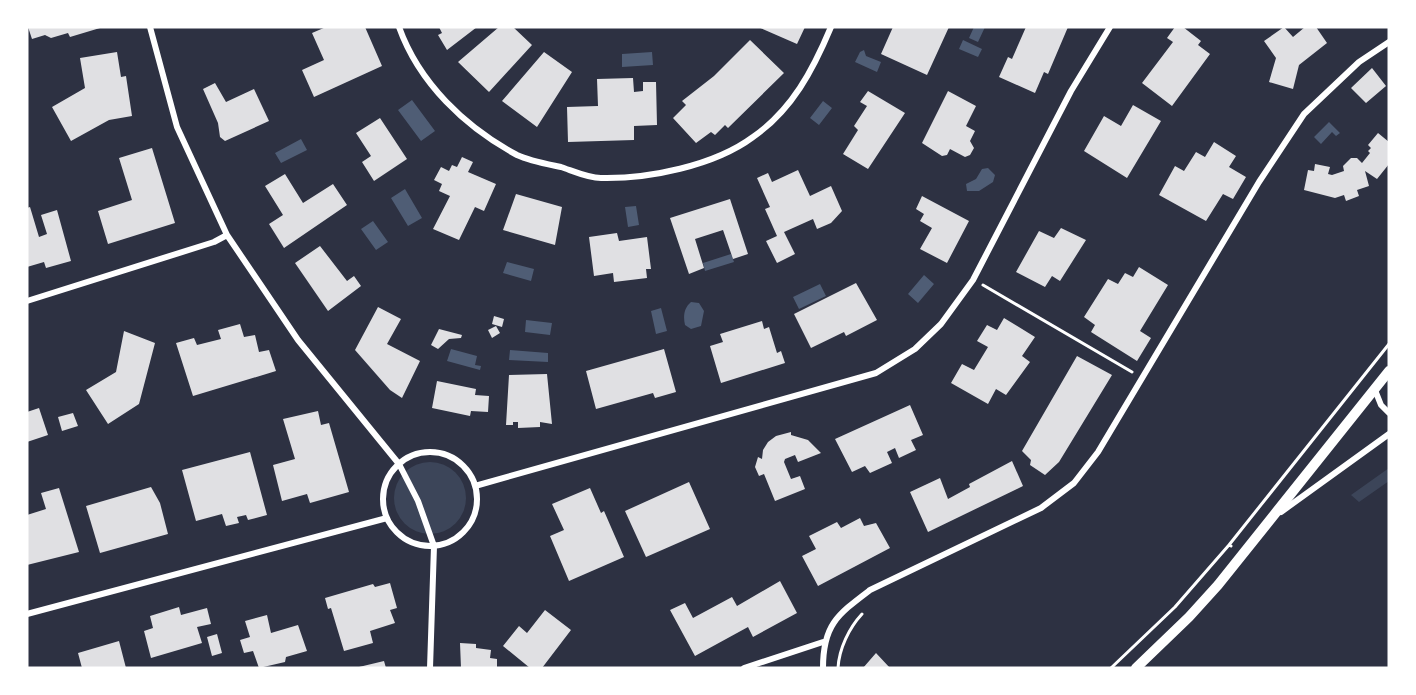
<svg xmlns="http://www.w3.org/2000/svg" width="1416" height="695" viewBox="0 0 1416 695" font-family="'PT Sans Narrow',sans-serif">
	<style>
		.green { fill: #3c4559 }
		.water { fill: #4f5d75 }
		.building { fill: #e0e0e3 }
		.lines { fill: none; stroke-linecap: round; stroke-linejoin: round }
		.path { stroke: #fff; stroke-width: 3 }
		.minor { stroke: #fff; stroke-width: 6 }
		.tertiary { stroke: #fff; stroke-width: 10 }
	</style>
	<rect width="100%" height="100%" fill="#2d3142"/>
	<path class="green" d="M394 498a36 36 0 1 1 72 0a36 36 0 1 1-72 0Z
		M1389,468V481L1359,502L1351,495Z"/>
	<path class="water" d="M974,27H985L978,42L969,38Z
		M963,40L982,49L978,57L959,49Z
		M864,50L866,56L881,62L877,72L855,62L860,52Z
		M652,52L653,65L622,67V54Z
		M412,100L435,131L421,141L398,110Z
		M823,101L832,108L819,125L810,118Z
		M1329,122L1340,133L1336,136L1332,132L1321,144L1314,137Z
		M301,139L307,150L281,163L275,153Z
		M988,168L995,175L993,182L979,191H967L966,184L976,179L982,169Z
		M405,189L422,218L408,226L391,198Z
		M636,206L639,225L628,227L625,207Z
		M373,221L388,242L376,250L361,229Z
		M731,254L734,262L705,271L703,263Z
		M507,262L534,269L531,281L503,273Z
		M924,275L934,284L918,303L908,294Z
		M820,284L826,296L799,309L793,297Z
		M691,302L699,303L704,311L701,326L691,329L685,325C683,316 684,308 691,302Z
		M661,308L667,331L656,334L651,311Z
		M526,320L552,323L550,335L525,332Z
		M451,349L477,356L475,365L481,366L480,370L447,361Z
		M510,350L548,353V362L509,360Z"/>
	<path class="building" d="M28,27H100V28L70,37L68,33L51,38L45,35L32,39Z
		M326,27H365L382,66L314,97L302,70L324,60L312,33Z
		M439,27H477L447,50L438,35L442,33Z
		M499,27H513L532,45L489,92L458,62Z
		M758,27H805L797,44Z
		M893,27H949L927,75L881,54Z
		M1026,27H1068L1048,74L1044,72L1035,93L999,77L1008,57L1012,59Z
		M1175,27H1183L1201,41L1198,45L1210,54L1172,106L1142,83L1173,42L1167,38Z
		M1284,27L1293,37L1305,27H1316L1327,43L1299,65L1293,89L1269,82L1276,58L1264,41Z
		M750,40L784,73L728,128L725,125L715,135L711,132L696,143L673,118L686,105L682,101L714,76Z
		M117,52L121,77L126,76L132,116L109,120L71,141L52,107L85,88L80,58Z
		M544,52L572,72L537,127L502,101Z
		M1372,68L1386,86L1366,103L1351,88Z
		M633,78L634,92L643,91V82H656L657,125L634,126V140L568,142L567,107L598,106L597,79Z
		M215,83L226,102L254,89L269,121L225,141L220,137L218,123L203,89Z
		M868,91L905,113L868,169L843,154L858,130L854,126L867,106L860,102Z
		M948,91L976,106L966,126L975,131L970,141L974,148L970,155L965,157L950,149L947,155L942,156L922,143Z
		M1133,105L1161,121L1127,178L1084,151L1104,116L1121,126Z
		M380,118L407,159L374,181L362,162L371,156L356,133Z
		M1378,133L1389,142V164L1377,179L1365,171L1369,186L1357,190L1359,196L1346,201L1344,195L1335,198L1304,190L1308,170L1314,171L1315,164L1330,167L1328,174L1332,175L1344,171L1343,166L1351,158H1357L1362,163L1370,153L1368,151L1371,148L1368,145Z
		M1214,142L1236,156L1229,167L1246,177L1233,199L1223,194L1206,221L1159,195L1175,166L1184,171L1196,152L1205,157Z
		M152,148L175,223L108,244L98,211L132,200L119,158Z
		M462,157L473,162L468,172L496,184L484,211L475,207L459,240L433,229L450,196L439,191L442,184L434,180L441,167L449,171L452,165L457,167Z
		M798,170L810,196L831,186L842,211L831,223L817,229L813,219L784,232L795,254L777,263L766,241L777,236L765,209L770,207L757,178L768,173L772,182Z
		M285,174L303,203L333,184L347,205L284,248L269,224L283,215L265,186Z
		M516,194L562,207L555,245L503,230Z
		M922,196L969,221L947,263L920,249L932,228L920,221L924,214L916,209Z
		M730,199L748,254L733,259L723,230L695,239L704,268L689,274L670,218Z
		M30,207L39,237L47,234L41,215L57,210L71,261L46,268L44,262L27,267V208Z
		M1061,228L1086,240L1060,281L1052,276L1045,287L1016,272L1039,231L1054,238Z
		M617,233L619,241L647,237L651,269H646L647,278L614,282L613,273L594,276L589,237Z
		M320,246L347,281L354,276L361,286L328,311L295,263Z
		M1139,267L1168,285L1140,331L1151,338L1137,361L1091,332L1095,325L1084,317L1108,279L1118,284L1125,273L1133,277Z
		M856,283L877,320L846,336L844,332L811,348L794,314Z
		M378,307L401,319L387,344L420,361L402,398L390,390L355,350Z
		M494,316L504,319L502,327L492,324Z
		M1004,318L1035,337L1022,356L1030,362L1006,395L996,389L988,404L951,383L962,364L974,370L988,347L977,341L987,325L997,330Z
		M762,321L764,329L769,327L777,353L781,351L785,363L721,383L710,346L723,342L720,334Z
		M240,324L244,337L255,335L259,352L269,350L276,371L193,396L176,343L194,338L197,345L221,339L218,330Z
		M496,326L500,333L492,338L488,330Z
		M439,329L462,335L461,338L449,339L438,349L431,345Z
		M124,331L155,343L139,404L108,424L86,390L116,372Z
		M664,349L676,392L655,398L653,393L596,409L586,371Z
		M1077,356L1112,375L1059,462L1045,475L1030,465L1031,460L1022,451Z
		M547,374L552,424L540,422V427L518,428V422H513V425H506L509,375Z
		M437,381L476,389L475,395L489,396L488,412L471,411L470,416L432,408Z
		M910,405L923,435L911,440L916,450L899,458L895,448L887,452L892,463L870,473L865,466L852,472L835,439Z
		M39,408L48,435L27,442V412Z
		M318,411L321,425L329,423L349,492L310,503L307,494L282,501L273,465L295,459L283,419Z
		M73,413L78,426L62,431L58,417Z
		M791,432V435L808,440L821,453L798,462L795,455L785,459L784,462L791,479L800,476L805,489L775,501L764,474L759,476L755,467L758,457L762,459L763,450L768,442L776,436Z
		M250,452L267,515L248,520L246,515L237,517L239,523L226,526L222,514L196,521L182,470Z
		M1012,461L1023,486L928,532L910,492L940,478L948,499L970,487L969,484Z
		M689,482L710,529L646,557L625,511Z
		M151,487L160,503L168,534L100,553L86,506Z
		M59,488L79,552L27,565V515L46,509L41,493Z
		M590,488L601,513L604,511L624,557L569,581L550,536L564,530L552,504Z
		M860,518L864,526L876,523L890,548L818,586L802,556L816,549L809,536L837,522L841,528Z
		M780,581L797,613L753,637L748,627L695,656L670,610L685,603L693,618L732,597L737,606Z
		M390,583L397,608L390,610L395,623L370,631L373,643L344,651L331,608L328,609L325,598L373,584L375,587Z
		M179,607L181,615L207,608L211,624L197,627L202,643L151,658L144,631L153,628L150,616Z
		M545,610L571,630L542,668H530L503,646L519,626L527,633Z
		M267,615L271,633L298,625L307,651L286,657L285,662L259,668L253,651L244,653L240,640L250,637L245,621Z
		M217,634L222,653L212,656L207,637Z
		M119,641L126,668H82L78,653Z
		M460,643L476,644V648L491,650L490,658L497,659V668H461Z
		M876,653L890,668H863Z
		M384,661L386,668H359V667Z"/>
	<g class="lines">
		<path class="path" d="M983,285L1132,372
			M1231,546L1229,545L1389,344
			M838,668C839,649 849,628 862,614
			M1111,668L1175,607L1229,545"/>
		<path class="minor" d="M150,27L177,127L227,235L298,340L399,464L418,501L434,546L430,668
			M399,27C419,83 465,127 517,155C530,161 547,164 561,167C573,171 588,178 601,178C648,179 714,166 753,137C792,110 813,70 831,27
			M27,301L214,242L227,235
			M1375,390L1381,405L1389,413
			M383 499a47 47 0 1 1 94 0a47 47 0 1 1-94 0Z
			M475,486L876,373L915,349L941,324L973,280L1071,91L1110,27
			M1281,512L1389,434
			M27,614L387,518
			M744,668L823,642
			M823,668C823,625 837,615 870,590L1041,508L1074,483L1098,452L1259,182L1304,114L1359,62L1389,42"/>
		<path class="tertiary" d="M1136,668L1189,617L1218,585L1389,371"/>
	</g>
	<rect width="1416" height="695" fill="none" stroke="#ffffff" stroke-width="57"/>
</svg>
